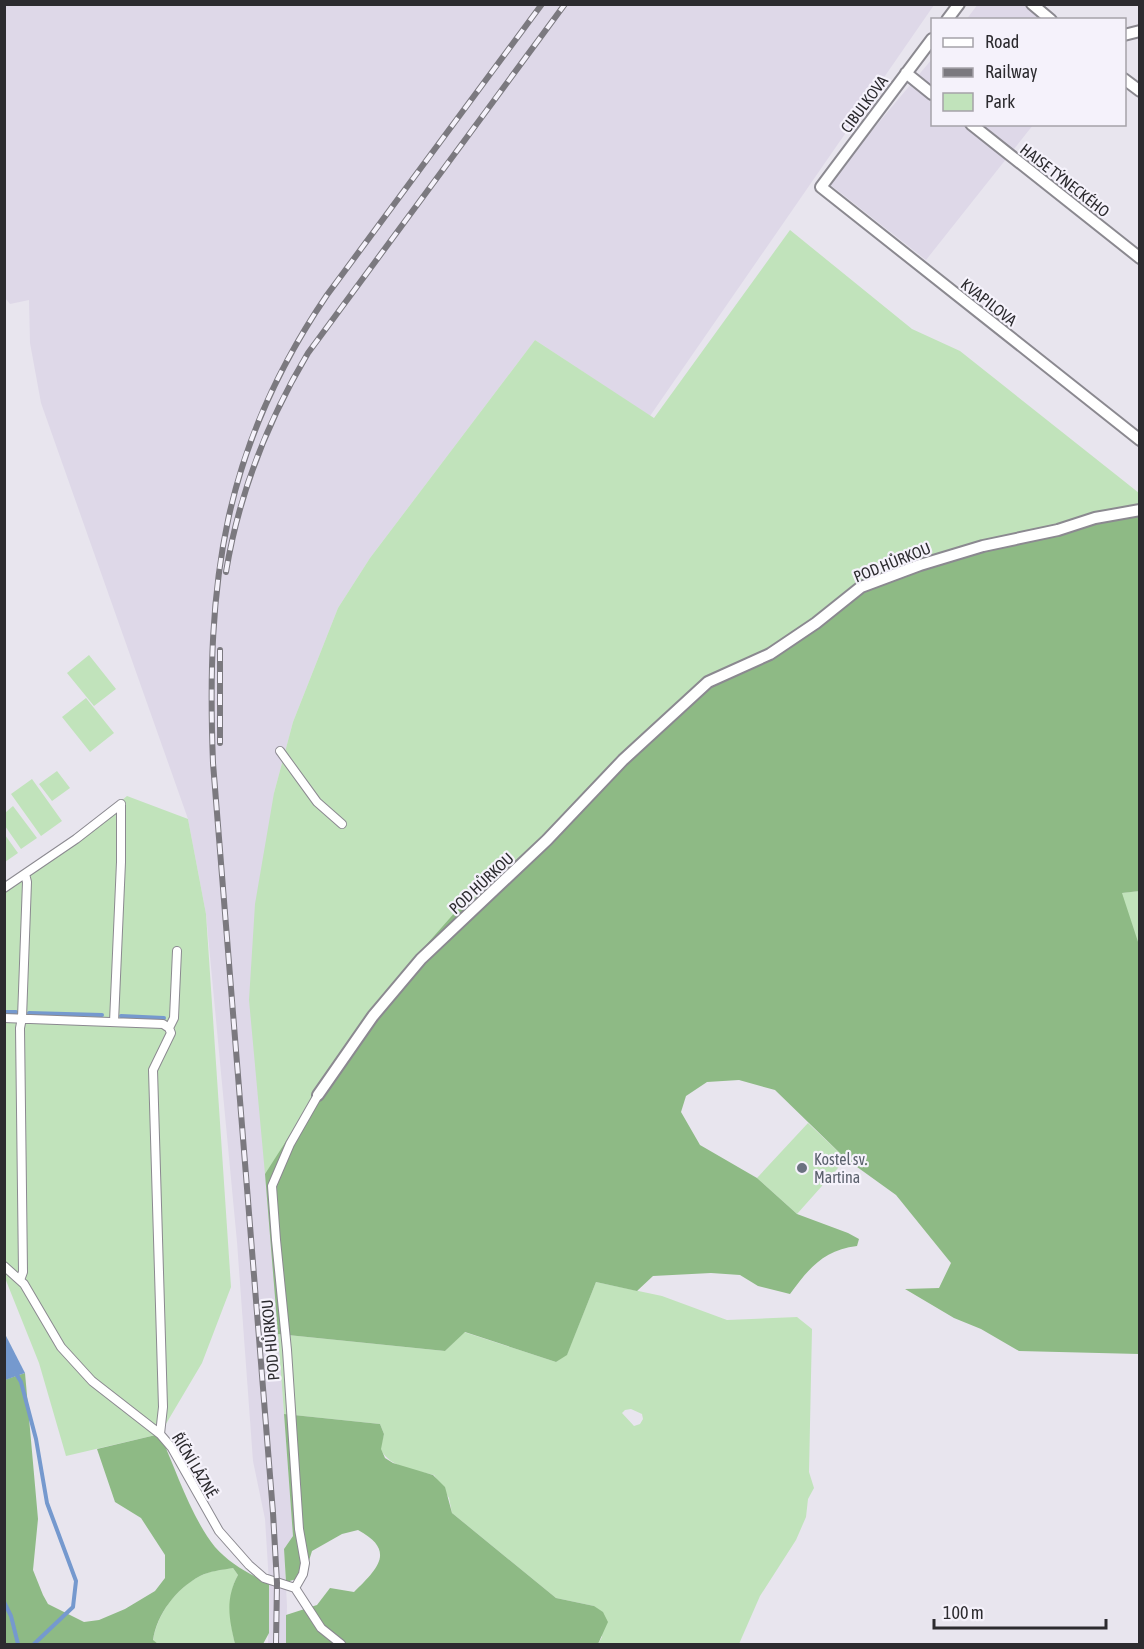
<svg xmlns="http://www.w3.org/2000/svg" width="1144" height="1649" viewBox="0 0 1144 1649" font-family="'Asap Condensed',sans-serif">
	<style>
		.built { fill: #ded8e8 }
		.green { fill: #c1e3bb; fill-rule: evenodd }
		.forest { fill: #8eba85 }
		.water { fill: #7599ce }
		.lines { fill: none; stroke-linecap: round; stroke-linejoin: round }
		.stream { stroke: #7599ce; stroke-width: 4 }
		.pedestrian-casing { stroke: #8b8990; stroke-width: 10 }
		.minor-casing { stroke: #8b8990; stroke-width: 14 }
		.pedestrian { stroke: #fff; stroke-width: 8 }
		.minor { stroke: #fff; stroke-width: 10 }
		.rail-casing { stroke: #7b797f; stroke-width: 6 }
		.rail { stroke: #f5f2fb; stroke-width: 4; stroke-dasharray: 11; stroke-linecap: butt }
		.worship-dot { fill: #6b7280; stroke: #f5f2fb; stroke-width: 2 }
		.labels { text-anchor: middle; stroke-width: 4.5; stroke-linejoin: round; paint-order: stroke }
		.street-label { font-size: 16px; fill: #2c2b2f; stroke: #f5f2fb }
		.worship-label { font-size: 16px; fill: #5b616d; stroke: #f5f2fb; text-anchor: start }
	</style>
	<rect width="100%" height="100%" fill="#e8e5ee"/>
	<path class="built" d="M978,4L1032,5L1051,20H966Z
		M5,5H934L650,416L535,340L370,558L338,608L293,722L274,793L275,1293L293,1536L284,1549L287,1606L286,1644H268L269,1583L265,1519L253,1461L237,1242L206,914L188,819L41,403L30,343L29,300L10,304L5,298Z
		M932,59V124L1033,125L926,260L828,183Z"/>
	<path class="green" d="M790,230L912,329L960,351L1139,493V505L265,1174L249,1000L255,904L274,793L293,722L338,608L370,558L535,340L654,418Z
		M89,655L116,689L94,706L67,673Z
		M86,698L114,733L90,752L62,717Z
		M57,771L70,788L52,801L39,784Z
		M32,779L62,821L41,836L11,794Z
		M127,796L188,819L206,914L231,1287L202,1363L160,1434L66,1456L39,1363L5,1278V888L76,839Z
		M13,806L37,838L21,849L5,826V813Z
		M5,835L18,853L5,862H4Z
		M1139,891L1140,948L1139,949L1121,893Z
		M808,1123L846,1159L797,1214L757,1178Z
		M596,1282L662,1296L727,1320L797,1317L812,1329L809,1472L814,1488L808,1499L806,1517L796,1540L760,1596L739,1644H598L602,1637L594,1606L556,1598L452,1513L449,1498L434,1475C414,1470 391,1468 380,1449L384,1434L380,1424L284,1414L278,1334L445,1351L464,1332L556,1362L567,1354ZM631,1409L642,1414L643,1419L640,1424L634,1426L622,1413L625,1410Z
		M233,1568L238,1575C226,1596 230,1622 235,1644H158L153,1641C157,1612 181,1581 210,1572C217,1570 225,1569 233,1568Z"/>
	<path class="forest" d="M1139,505L1140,891L1122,893L1140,948L1139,1354L1019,1351L981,1329L954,1318L905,1289L939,1288L951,1263L896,1195L846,1159L775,1090L739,1080L707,1082L686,1096L681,1112L700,1145L757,1178L797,1214L848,1233L859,1239L857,1246C824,1250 809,1268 790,1294L758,1286L740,1275L711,1273L653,1276L637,1291L596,1282L567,1355L556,1362L465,1332L445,1351L278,1334L265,1174L343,1052L412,961L457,910L474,904L699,687L769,652L860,584Z
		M25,1373L38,1519L33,1570L43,1595L48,1604L84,1622L99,1620L125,1609L155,1591L165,1578V1555L141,1518L115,1502L97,1449L160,1434C175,1468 192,1519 215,1547C229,1563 250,1575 269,1583V1633L263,1644H235C229,1619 225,1599 238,1575L233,1568C221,1570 210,1571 200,1576C176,1589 157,1614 153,1640L158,1644H5L4,1380Z
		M284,1414L380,1424L384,1434L381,1449L385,1458L393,1463L433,1475L445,1487L452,1513L556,1598L594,1606L603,1612L608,1622L598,1644H286V1615L317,1605L330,1588L354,1592C377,1569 397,1551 358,1530L342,1534L312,1551L304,1577L286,1582L284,1549L293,1536Z"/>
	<path class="water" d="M4,1332L25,1373L5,1380H4Z"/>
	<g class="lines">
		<path class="stream" d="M4,1012H16
			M29,1013L102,1015
			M121,1016L164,1018
			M15,1372L21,1382L36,1439L47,1503L76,1581L73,1607L34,1644
			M4,1602L11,1616L18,1644"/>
		<defs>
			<path id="pedestrian" d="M280,751L317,802L342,824
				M4,888L76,839L121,804
				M4,1018L163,1024L169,1028L171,1033L153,1070L163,1407L160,1434
				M114,1022L121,862V804
				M169,1028L174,1018L177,951
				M4,1266L24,1284L61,1347L92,1381L160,1434L172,1448L219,1531L249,1565L264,1578L295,1588L321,1628L341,1644
				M20,1280L23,1272L20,1028L22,1018L27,882L25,874
				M295,1588L303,1574L305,1563L299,1529L287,1350L276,1240L272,1186L290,1144L318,1095"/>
			<path id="minor" d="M1032,4L1051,20
				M947,20L959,4
				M1124,35L1140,31
				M932,39L821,187L1140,440
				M906,73L932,94
				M1124,79L1140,91
				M971,124L1140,258
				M318,1095L373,1016L421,959L547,840L623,760L708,682L770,654L816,623L861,587L920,565L983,546L1058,530L1095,518L1140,510"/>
		</defs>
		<use href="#pedestrian" class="pedestrian-casing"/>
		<use href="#minor" class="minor-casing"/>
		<use href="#pedestrian" class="pedestrian"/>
		<use href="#minor" class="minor"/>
		<defs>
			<path id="rail" d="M226,572C239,493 267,422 308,353L565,4
				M220,650V743
				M276,1644L277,1583L273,1513L213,763C206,582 223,448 327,295L542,4"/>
		</defs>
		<use href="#rail" class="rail-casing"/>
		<use href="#rail" class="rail"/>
	</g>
	<circle class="worship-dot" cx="802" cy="1168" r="6"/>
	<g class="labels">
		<g class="street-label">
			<text transform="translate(864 104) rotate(-53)" y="6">CIBULKOVA</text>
			<text transform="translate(1065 180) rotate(38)" y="6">HAISE TÝNECKÉHO</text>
			<text transform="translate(989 302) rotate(38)" y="6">KVAPILOVA</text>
			<text transform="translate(892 562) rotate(-22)" y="6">POD HŮRKOU</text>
			<text transform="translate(481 883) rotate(-43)" y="6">POD HŮRKOU</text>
			<text transform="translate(270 1340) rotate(-95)" y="6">POD HŮRKOU</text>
			<text transform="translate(195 1465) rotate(59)" y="6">ŘÍČNÍ LÁZNĚ</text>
		</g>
		<g class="worship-label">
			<text x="814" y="1165">Kostel sv.<tspan x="814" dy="18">Martina</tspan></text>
		</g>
	</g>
	<rect width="1144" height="1649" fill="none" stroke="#2c2b2f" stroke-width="12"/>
	<rect x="931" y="18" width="195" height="108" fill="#f5f2fb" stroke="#a5a2a9" stroke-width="1.5"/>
	<rect x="943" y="38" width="30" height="9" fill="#ffffff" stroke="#a5a2a9" stroke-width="1.5"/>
	<text x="985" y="48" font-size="18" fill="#2c2b2f">Road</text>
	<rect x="943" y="68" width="30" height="9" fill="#7b797f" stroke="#a5a2a9" stroke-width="1.5"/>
	<text x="985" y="78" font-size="18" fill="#2c2b2f">Railway</text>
	<rect x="943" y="93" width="30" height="18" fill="#c1e3bb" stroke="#a5a2a9" stroke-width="1.5"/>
	<text x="985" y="108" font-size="18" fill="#2c2b2f">Park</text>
	<path d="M934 1619v9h172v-9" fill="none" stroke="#2c2b2f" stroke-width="3"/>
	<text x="943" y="1619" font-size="18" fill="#2c2b2f" stroke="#f5f2fb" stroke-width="4.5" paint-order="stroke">100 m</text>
</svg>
